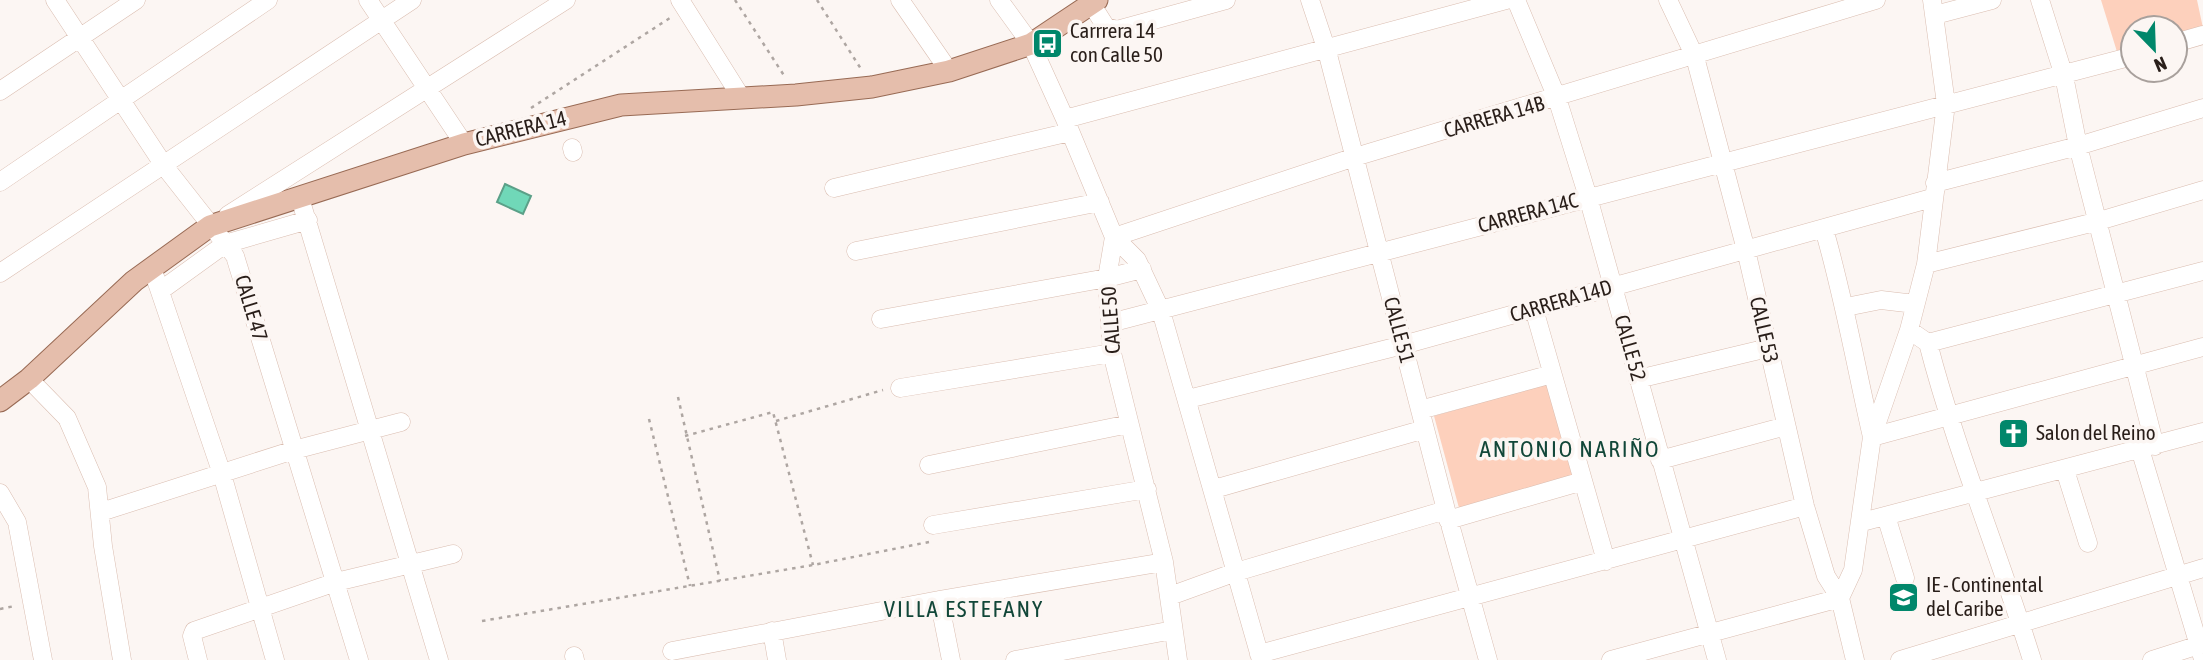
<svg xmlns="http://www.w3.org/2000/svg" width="2203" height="660" viewBox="0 0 2203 660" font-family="'Asap Condensed',sans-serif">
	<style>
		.green { fill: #fdd0bc }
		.water { fill: #70d8b8; stroke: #5ba088; stroke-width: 2 }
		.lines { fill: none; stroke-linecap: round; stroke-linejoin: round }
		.minor-casing { stroke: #dabdb0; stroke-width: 19 }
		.major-casing { stroke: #986a54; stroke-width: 23 }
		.path { stroke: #aea6a2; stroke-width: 2.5; stroke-dasharray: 3.5 5; stroke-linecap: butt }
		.minor { stroke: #fff; stroke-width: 18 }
		.major { stroke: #e5beac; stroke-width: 21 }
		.labels { text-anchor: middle; stroke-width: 7; stroke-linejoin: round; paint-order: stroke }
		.poi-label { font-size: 21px; fill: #291e19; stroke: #fcf6f3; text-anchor: start }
		.street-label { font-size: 21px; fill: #291e19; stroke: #fcf6f3 }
		.neighbourhood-label { font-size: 23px; letter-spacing: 2px; fill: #124739; stroke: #fcf6f3 }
	</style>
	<rect width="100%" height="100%" fill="#fcf6f3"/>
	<path class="green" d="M2101,0H2197L2203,28L2175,37V28H2133V50L2118,55Z
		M1550,383L1575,476L1459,508L1434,416Z"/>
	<path class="water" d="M505,184L531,196L523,214L497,202Z"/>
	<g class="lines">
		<defs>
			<path id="minor" d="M55,0L165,167L235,256L359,660
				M368,0L464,144
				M680,0L741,97
				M900,0L949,71
				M999,0L1031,44L1065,119L1114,237L1107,278L1112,353L1164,562L1178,660
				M1310,0L1327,51L1446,510L1488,660
				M1516,0L1557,98L1588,197L1717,660
				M1668,0L1695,57L1746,250L1805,506L1826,576L1840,598L1855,660
				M2040,0L2064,76L2078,146L2155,446
				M1092,5L1106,27L1117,30L1226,0
				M1935,15L1992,0
				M2175,43L2203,35
				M0,91L136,0
				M1065,119L1506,0
				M572,148L573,152
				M0,182L268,0
				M1935,183L2078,146L2203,108
				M834,188L1070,132
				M300,198L439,660
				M228,215L566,0
				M1824,229C1844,298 1856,367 1872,437L2203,347
				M1114,237L1355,157L1876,0
				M1114,237L1137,260L1161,311L1261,660
				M856,251L1100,202
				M1926,264L2099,221L2203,190
				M152,268L222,474L275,660
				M0,273L412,0
				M160,291L225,244L308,220
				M1846,307L1881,300L1915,304
				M1534,309L1606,561
				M881,319L1107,278L1142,269
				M1110,323L2133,56
				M1909,330L1928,343C1956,451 1999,553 2032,660
				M1928,343L2203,271
				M29,379L67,418L97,487L103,546L122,660
				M1638,379L1768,348
				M900,388L1112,353
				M1188,399L1403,345L1932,198
				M1420,410L1552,374
				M2140,449L2203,659
				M1660,460L1786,426
				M929,465L1129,424
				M2065,470L2088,543
				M1214,489L1425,429
				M0,493L17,522L43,660
				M101,512L294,450L401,422
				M1886,516L1905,578
				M1448,520L1583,481
				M1862,522L2203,432
				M933,525L1147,489
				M1170,596L1236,572L1446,510
				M939,600L951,660
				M772,631L777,660
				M672,651L939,600L1164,562
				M1259,654L1805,506
				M574,656L575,660
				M198,660L192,636L194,631L336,582L453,554
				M1015,660L1173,630
				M1611,660L1840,598L1853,570L1872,437L1909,330L1926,264L1946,104L1932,0
				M1900,660L2203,568
				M2152,660L2199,645"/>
			<path id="major" d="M0,401L29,379L134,281L210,226L464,144L621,105L796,95L872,87L949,71L1031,44L1097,0"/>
		</defs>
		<use href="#minor" class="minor-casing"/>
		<use href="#major" class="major-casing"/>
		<path class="path" d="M735,0L785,77
			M817,0L861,69
			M531,108L673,16
			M678,397L720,581
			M649,419L690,586
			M776,421L883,390
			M685,436L773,412L813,565
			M0,609L15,606
			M482,621L813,565L929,542"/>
		<use href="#minor" class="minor"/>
		<use href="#major" class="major"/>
	</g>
	<defs>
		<symbol id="bus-square" viewBox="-11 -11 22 22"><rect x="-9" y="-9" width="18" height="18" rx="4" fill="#01876b" stroke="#fcf6f3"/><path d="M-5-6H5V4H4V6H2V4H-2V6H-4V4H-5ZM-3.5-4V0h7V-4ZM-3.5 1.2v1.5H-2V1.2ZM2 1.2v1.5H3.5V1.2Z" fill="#fff"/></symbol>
		<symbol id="church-square" viewBox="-11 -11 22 22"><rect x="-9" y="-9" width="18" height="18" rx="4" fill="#01876b" stroke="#fcf6f3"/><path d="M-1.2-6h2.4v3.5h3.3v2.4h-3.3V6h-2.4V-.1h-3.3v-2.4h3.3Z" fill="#fff"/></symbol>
		<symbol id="school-square" viewBox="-11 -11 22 22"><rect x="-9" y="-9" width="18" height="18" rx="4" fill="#01876b" stroke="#fcf6f3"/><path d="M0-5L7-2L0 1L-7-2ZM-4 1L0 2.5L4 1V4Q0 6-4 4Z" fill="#fff"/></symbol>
	</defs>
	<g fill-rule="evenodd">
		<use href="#bus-square" x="1030" y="26" width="35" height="35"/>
		<use href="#church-square" x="1996" y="416" width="35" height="35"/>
		<use href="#school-square" x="1886" y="580" width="35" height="35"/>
	</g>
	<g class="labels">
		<g class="poi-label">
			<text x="1070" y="38">Carrrera 14<tspan x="1070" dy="24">con Calle 50</tspan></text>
			<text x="2036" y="440">Salon del Reino</text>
			<text x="1926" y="592">IE - Continental<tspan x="1926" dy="24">del Caribe</tspan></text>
		</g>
		<g class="street-label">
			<text transform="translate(1494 117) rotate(-16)" y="7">CARRERA 14B</text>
			<text transform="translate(521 129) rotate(-14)" y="7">CARRERA 14</text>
			<text transform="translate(1528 213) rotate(-15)" y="7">CARRERA 14C</text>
			<text transform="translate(1561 301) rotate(-16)" y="7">CARRERA 14D</text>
			<text transform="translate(251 308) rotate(73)" y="7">CALLE 47</text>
			<text transform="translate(1111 320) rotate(-94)" y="7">CALLE 50</text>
			<text transform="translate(1399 330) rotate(75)" y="7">CALLE 51</text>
			<text transform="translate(1764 330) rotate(77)" y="7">CALLE 53</text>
			<text transform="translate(1630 348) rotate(74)" y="7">CALLE 52</text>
		</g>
		<g class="neighbourhood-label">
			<text x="1570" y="457">ANTONIO NARIÑO</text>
			<text x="964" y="617">VILLA ESTEFANY</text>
		</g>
	</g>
	<g transform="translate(2154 49) rotate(157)"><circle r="33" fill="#fcf6f3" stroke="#a8a09c" stroke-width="2"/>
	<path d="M0-5L12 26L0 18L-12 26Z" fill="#01876b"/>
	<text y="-10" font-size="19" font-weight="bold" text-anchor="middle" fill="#291e19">N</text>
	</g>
</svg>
